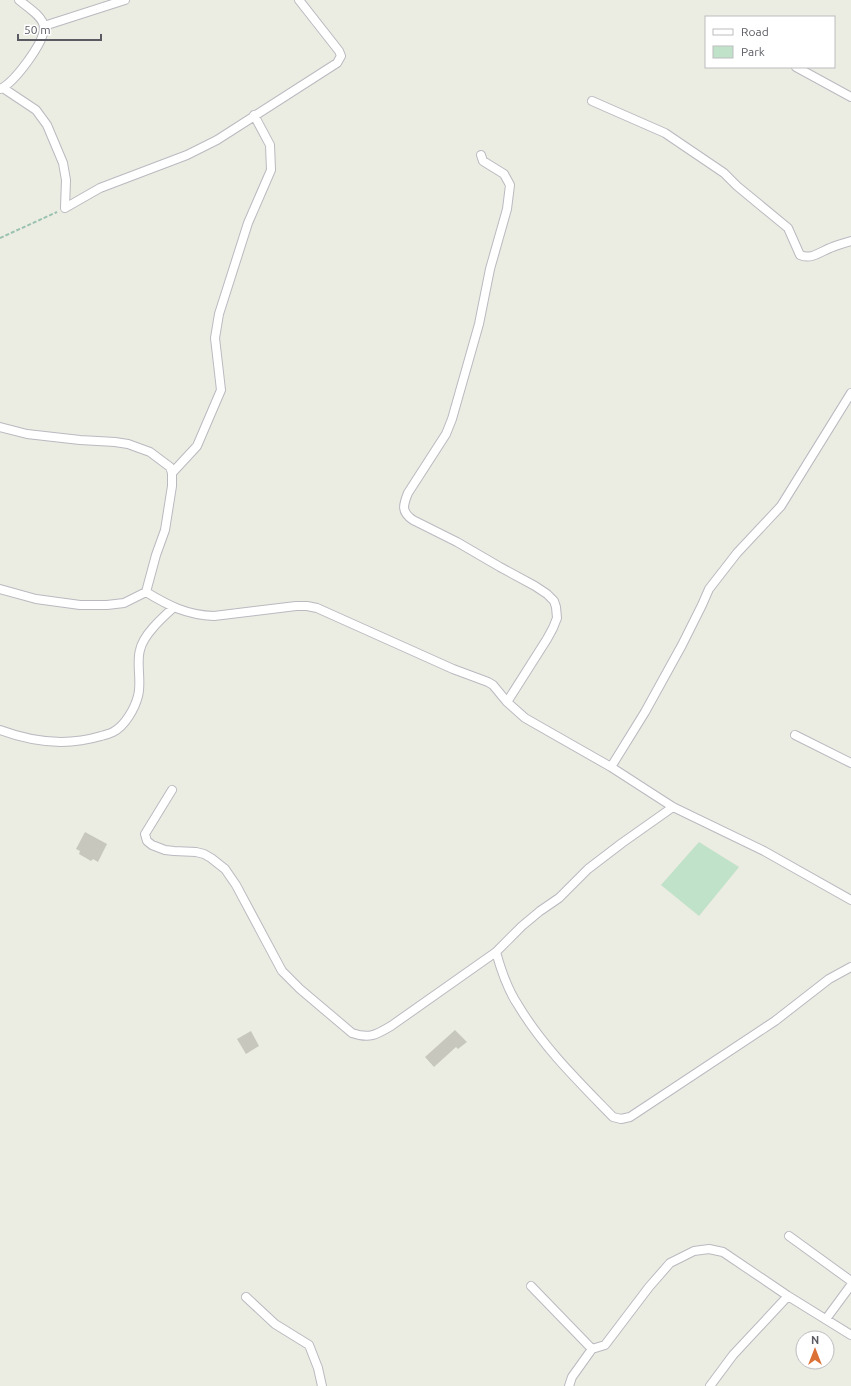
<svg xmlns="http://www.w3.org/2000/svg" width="851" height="1386" viewBox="0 0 851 1386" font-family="Ubuntu,sans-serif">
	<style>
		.green { fill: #c0e2c9 }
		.building { fill: #c7c7be }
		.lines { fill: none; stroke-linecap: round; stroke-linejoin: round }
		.minor-casing { stroke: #b9bac0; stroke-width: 10 }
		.path { stroke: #9ac2b0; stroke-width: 2; stroke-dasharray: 4 2; stroke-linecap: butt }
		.minor { stroke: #fff; stroke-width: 8 }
	</style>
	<rect width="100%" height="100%" fill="#ebece2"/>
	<path class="green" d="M699,842L739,867L699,916L661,885Z"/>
	<path class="building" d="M85,832L107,844L98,862L93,859L91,861L79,854L80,851L76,849Z
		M455,1030L467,1042L458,1049L456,1047L434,1067L425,1057Z
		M251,1031L259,1046L246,1054L237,1039Z"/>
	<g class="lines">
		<defs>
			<path id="minor" d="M44,26L125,0
				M796,67L851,97
				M3,88L36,110L47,125L63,163L66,180L65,208L100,188L187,155L217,140L337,63L341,56L339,51L299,0
				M0,89C14,83 45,42 44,27C43,16 27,7 19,0
				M592,101L665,133L724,173L737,186L788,228L800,255C811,260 820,252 830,248C837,245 844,243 851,241
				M481,155L483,161L504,174L510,185L507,209L490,269L479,324L452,419L446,434L408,493C403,505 401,512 413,520L457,542L500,567L535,586L547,594L554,601L556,607L557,618L553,628L547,639L507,702
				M0,427L27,434L80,440L115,442L128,444L150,452L170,467L172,473V486L165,530L156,555L146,592
				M172,473L197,446L221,390L215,338L219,314L248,223L271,170L270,145L254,115
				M0,589L36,599L80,605H107L124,603L146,592
				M146,592C169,606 187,615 214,616L296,606H307L317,608L453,669L488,682L493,685L507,702L525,718L611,767L673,807L764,851L851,900
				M0,730C32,742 68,746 101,736C105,735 109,734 113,732C125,726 135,708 138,696C142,681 136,664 140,650C143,635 162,618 173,608
				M795,735L851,763
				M611,767L645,712L682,645L702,605L709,589L737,553L781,506L851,393
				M172,790L145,834L147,841L152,845L165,850L174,851L196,852L204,854L211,858L225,869L236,885L282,971L300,989L352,1033C369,1039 376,1035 391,1026L496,952
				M673,807L622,843L588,869L559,898L540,911L522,926L496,952C501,970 507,989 518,1005C543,1047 579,1082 613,1117L621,1119L630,1117L775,1021L829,979L851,967
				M789,1236L851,1281
				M531,1286L592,1349
				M246,1297L275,1324L309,1345L318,1368L322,1386
				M826,1319L851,1285
				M569,1386L572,1377L592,1349L605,1345L649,1287L670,1263L694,1251L709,1249L723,1252L788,1296L851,1335
				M710,1386L733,1355L788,1296"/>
		</defs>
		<use href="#minor" class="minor-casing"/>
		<path class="path" d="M0,238L57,212"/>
		<use href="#minor" class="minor"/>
	</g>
	<rect x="705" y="16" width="130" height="52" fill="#ffffff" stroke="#bdbdc0"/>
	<rect x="713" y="29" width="20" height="6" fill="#ffffff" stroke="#bdbdc0"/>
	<text x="741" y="36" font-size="12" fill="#5a5b62">Road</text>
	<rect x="713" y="46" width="20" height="12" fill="#c0e2c9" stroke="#bdbdc0"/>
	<text x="741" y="56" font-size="12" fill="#5a5b62">Park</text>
	<g transform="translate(815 1350)"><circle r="19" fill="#ffffff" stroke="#bdbdc0"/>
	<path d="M0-3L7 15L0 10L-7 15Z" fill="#dc7137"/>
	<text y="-6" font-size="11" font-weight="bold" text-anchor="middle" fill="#5a5b62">N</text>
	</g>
	<path d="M18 34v6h83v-6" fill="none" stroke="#5a5b62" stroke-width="2"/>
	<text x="24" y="34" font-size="12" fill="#5a5b62" stroke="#ffffff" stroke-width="3" paint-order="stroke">50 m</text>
</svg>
